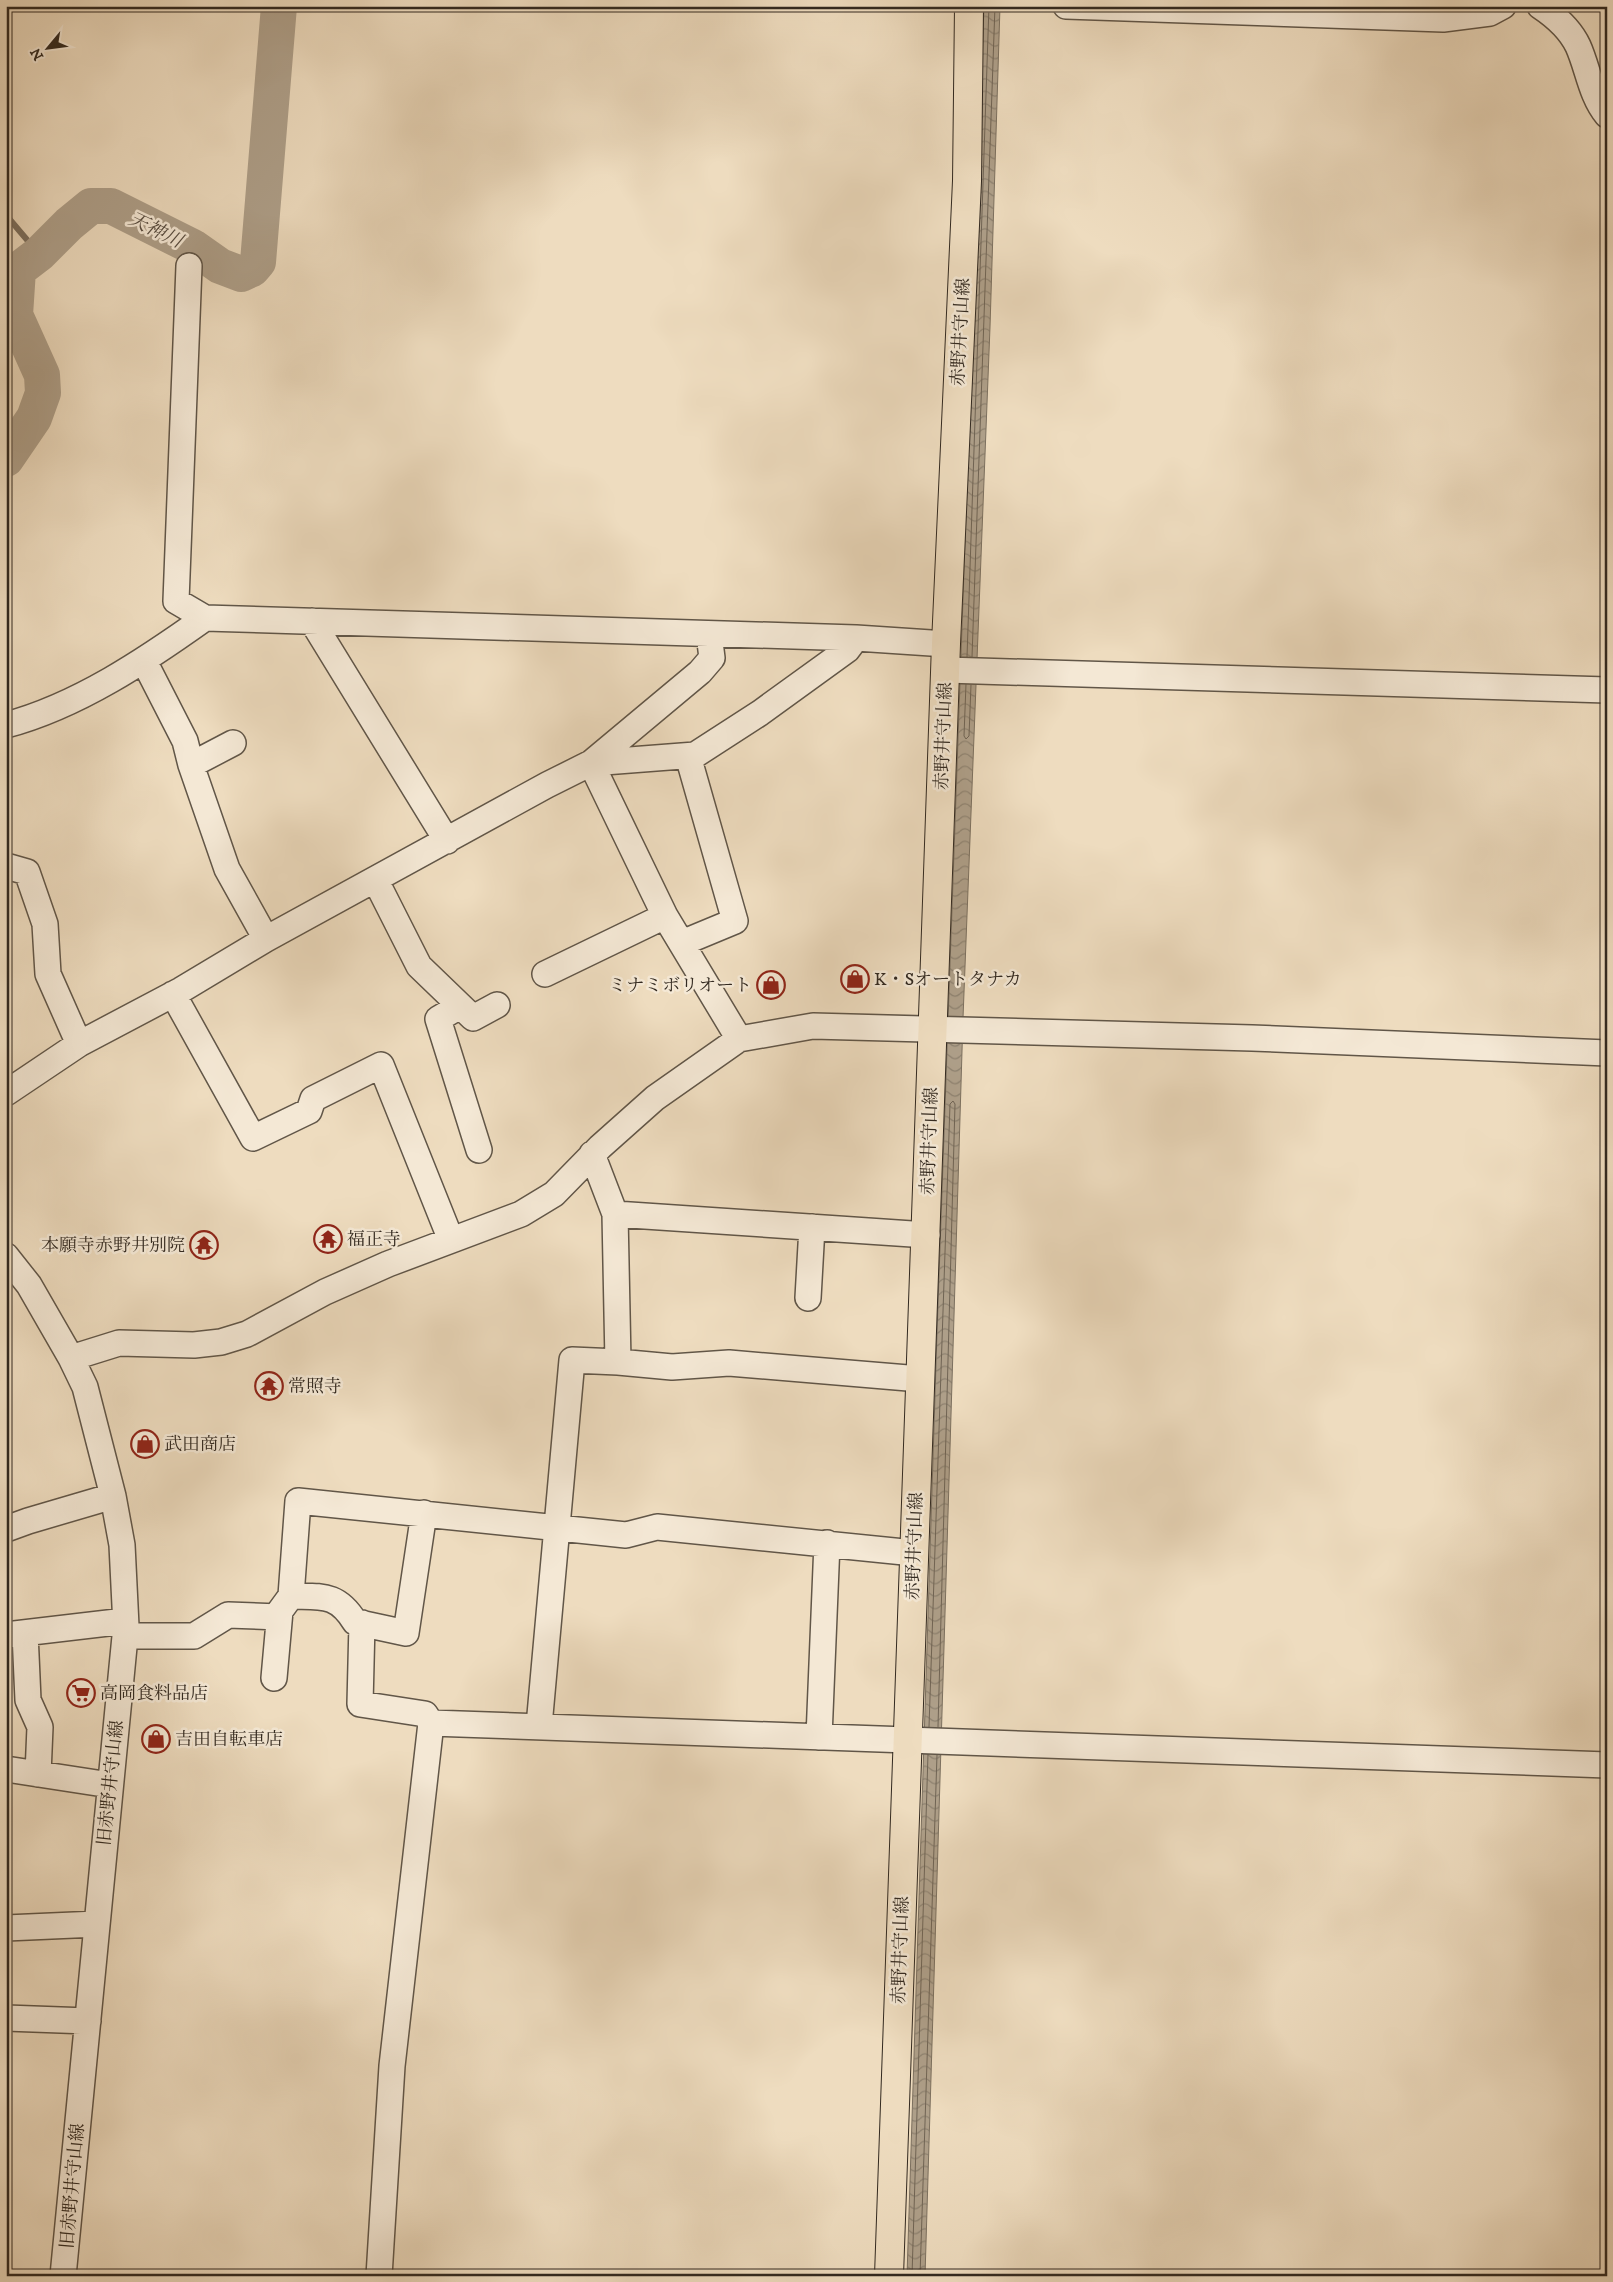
<svg xmlns="http://www.w3.org/2000/svg" width="1613" height="2282" viewBox="0 0 1613 2282" font-family="'IM FELL DW Pica','Noto Serif JP',serif">
	<style>
		.water { fill: url(#water-waves); stroke: #7c705f }
		.lines { fill: none; stroke-linecap: round; stroke-linejoin: round }
		.shore { stroke: #706454; stroke-width: 1 }
		.stream { stroke: #7c705f; stroke-width: 6 }
		.river { stroke: #ae9f89; stroke-width: 36 }
		.minor-casing { stroke: #615648; stroke-width: 28 }
		.major-casing { stroke: #322920; stroke-width: 30 }
		.minor { stroke: #f4e8d5; stroke-width: 25 }
		.major { stroke: #eedcbf; stroke-width: 28 }
		.labels { text-anchor: middle; stroke-width: 5; stroke-linejoin: round; paint-order: stroke }
		.street-label { font-size: 18px; fill: #322920; stroke: #f4e8d5 }
		.poi-label { font-size: 18px; fill: #322920; stroke: #f4e8d5; text-anchor: start }
		.water-label { font-size: 19px; font-style: italic; fill: #574c40; stroke: #f4e8d5 }
	</style>
	<defs>
		<pattern id="water-waves" width="16" height="10" patternUnits="userSpaceOnUse" patternTransform="scale(1.25)"><rect width="16" height="10" fill="#ae9f89"/><path d="M0 5q4-4 8 0t8 0" fill="none" stroke="#8e8270"/></pattern>
	</defs>
	<rect width="100%" height="100%" fill="#eedcbf"/>
	<filter id="stains"><feTurbulence type="fractalNoise" baseFrequency=".004" numOctaves="4"/><feColorMatrix values="0 0 0 0 .2 0 0 0 0 .09 0 0 0 0 .02 0 0 0 .5 -.17"/></filter>
	<radialGradient id="worn" r=".72"><stop offset=".6" stop-color="#630" stop-opacity="0"/><stop offset="1" stop-color="#630" stop-opacity=".3"/></radialGradient>
	<path class="water" d="M984,6H1000L990,327L963,1018L925,2276H907L937,1333Z"/>
	<g class="lines">
		<path class="shore" d="M967,657L989,6
			M972,657L995,6
			M966,684L964,736L966,739L969,736L971,685
			M929,1727L950,1104L953,1101L955,1104L938,1727
			M912,2276L928,1754
			M920,2276L937,1755"/>
		<path class="stream" d="M6,215L39,254"/>
		<path class="river" d="M6,459L34,418L43,393L42,375L15,315L18,270L39,254L69,224L91,206H111L193,247L220,266L241,274L252,269L258,262L279,6"/>
		<defs>
			<path id="minor" d="M1066,6L1443,19L1490,13L1503,6
				M1540,6C1555,16 1570,29 1578,46C1588,68 1591,96 1607,115
				M189,266L176,601L205,618L856,638L946,644
				M312,621L447,841
				M144,661L185,741L191,765L227,869L266,939
				M946,670L1607,690
				M6,725C78,706 146,660 205,618
				M591,763L665,916L739,1039
				M591,763L695,755L760,713L847,650L856,638
				M191,765L233,743
				M6,866L27,872L45,924L48,974L79,1044
				M376,881L419,966L473,1018L497,1005
				M682,943L735,921L688,756
				M545,974L665,916
				M173,994L253,1138L309,1111L313,1099L381,1065L451,1240
				M460,1006L438,1019L479,1150
				M6,1093L79,1044L181,990L266,939L547,785L591,763L700,672L712,658L709,634
				M615,1214L927,1235
				M6,1256L29,1285L71,1358L85,1387L113,1496L122,1545L126,1626L63,2276
				M808,1298L812,1227
				M71,1358L119,1343L194,1345L221,1342L247,1334L325,1292L388,1264L521,1214L554,1194L600,1147L655,1098L739,1039L813,1026L1252,1038L1607,1053
				M618,1362L672,1367L729,1363L920,1379
				M6,1529L28,1521L113,1496
				M291,1596C322,1597 337,1593 355,1622L406,1633L424,1513
				M362,1623L360,1704L425,1714L431,1723
				M25,1633L28,1700L40,1727L38,1774
				M6,1635L125,1621
				M125,1636H194L228,1615L279,1617
				M274,1678L280,1611L291,1596L298,1501L626,1535L657,1527L914,1553
				M539,1726L572,1360L618,1362L615,1214L592,1154
				M819,1737L827,1543
				M6,1769L110,1785
				M6,1928L97,1924
				M6,2018L88,2021
				M379,2276L392,2066L431,1723L1607,1765"/>
			<path id="major" d="M889,2276L946,644L967,181L969,6"/>
		</defs>
		<use href="#minor" class="minor-casing"/>
		<use href="#major" class="major-casing"/>
		<use href="#minor" class="minor"/>
		<use href="#major" class="major"/>
	</g>
	<defs>
		<symbol id="shop-ring" viewBox="-11 -11 22 22"><circle r="9.5" fill="#f4e8d5" stroke="#8f2418" stroke-width="1.5"/><path d="M-5-2.5h2.3a2.7 3.5 0 0 1 5.4 0H5L5.5 6h-11ZM-1.5-2.5h3a1.5 2.3 0 0 0-3 0Z" fill="#8f2418"/></symbol>
		<symbol id="temple-ring" viewBox="-11 -11 22 22"><circle r="9.5" fill="#f4e8d5" stroke="#8f2418" stroke-width="1.5"/><path d="M0-6L5-2H3V0L6.5 2.5H4V6H1.5V3h-3V6H-4V2.5H-6.5L-3 0V-2H-5Z" fill="#8f2418"/></symbol>
		<symbol id="supermarket-ring" viewBox="-11 -11 22 22"><circle r="9.5" fill="#f4e8d5" stroke="#8f2418" stroke-width="1.5"/><path d="M-6-5.5h2.5l.6 2H6L4.5 2H-2.5L-4.4-4H-6ZM-1.5 3.2a1.3 1.3 0 1 0 .1 0ZM3 3.2a1.3 1.3 0 1 0 .1 0Z" fill="#8f2418"/></symbol>
	</defs>
	<g fill-rule="evenodd">
		<use href="#shop-ring" x="839" y="963" width="32" height="32"/>
		<use href="#shop-ring" x="755" y="969" width="32" height="32"/>
		<use href="#temple-ring" x="312" y="1223" width="32" height="32"/>
		<use href="#temple-ring" x="188" y="1229" width="32" height="32"/>
		<use href="#temple-ring" x="253" y="1370" width="32" height="32"/>
		<use href="#shop-ring" x="129" y="1428" width="32" height="32"/>
		<use href="#supermarket-ring" x="65" y="1677" width="32" height="32"/>
		<use href="#shop-ring" x="140" y="1723" width="32" height="32"/>
	</g>
	<g class="labels">
		<g class="street-label">
			<text transform="translate(960 332) rotate(-87)" y="6">赤野井守山線</text>
			<text transform="translate(943 736) rotate(-88)" y="6">赤野井守山線</text>
			<text transform="translate(929 1141) rotate(-88)" y="6">赤野井守山線</text>
			<text transform="translate(914 1546) rotate(-88)" y="6">赤野井守山線</text>
			<text transform="translate(110 1783) rotate(-84)" y="6">旧赤野井守山線</text>
			<text transform="translate(900 1950) rotate(-88)" y="6">赤野井守山線</text>
			<text transform="translate(72 2186) rotate(-85)" y="6">旧赤野井守山線</text>
		</g>
		<g class="poi-label">
			<text x="874" y="985">K・Sオートタナカ</text>
			<text x="752" y="991" text-anchor="end">ミナミボリオート</text>
			<text x="347" y="1245">福正寺</text>
			<text x="185" y="1251" text-anchor="end">本願寺赤野井別院</text>
			<text x="288" y="1392">常照寺</text>
			<text x="164" y="1450">武田商店</text>
			<text x="100" y="1699">高岡食料品店</text>
			<text x="175" y="1745">吉田自転車店</text>
		</g>
		<g class="water-label">
			<text transform="translate(156 229) rotate(26)" y="7">天神川</text>
		</g>
	</g>
	<rect width="1613" height="2282" fill="none" stroke="#eedcbf" stroke-width="25"/>
	<rect x="8" y="8" width="1598" height="2267" fill="none" stroke="#322920" stroke-width="2.5"/>
	<rect x="12" y="12" width="1588" height="2257" fill="none" stroke="#322920"/>
	<g transform="translate(48 48) rotate(241)" stroke="#f4e8d5" stroke-width="4" paint-order="stroke">
	<path d="M0-4L9 19L0 12L-9 19Z" fill="#322920"/>
	<text y="-8" font-size="14" font-weight="bold" text-anchor="middle" fill="#322920">N</text>
	</g>
	<rect width="100%" height="100%" filter="url(#stains)"/>
	<rect width="100%" height="100%" fill="url(#worn)"/>
</svg>
